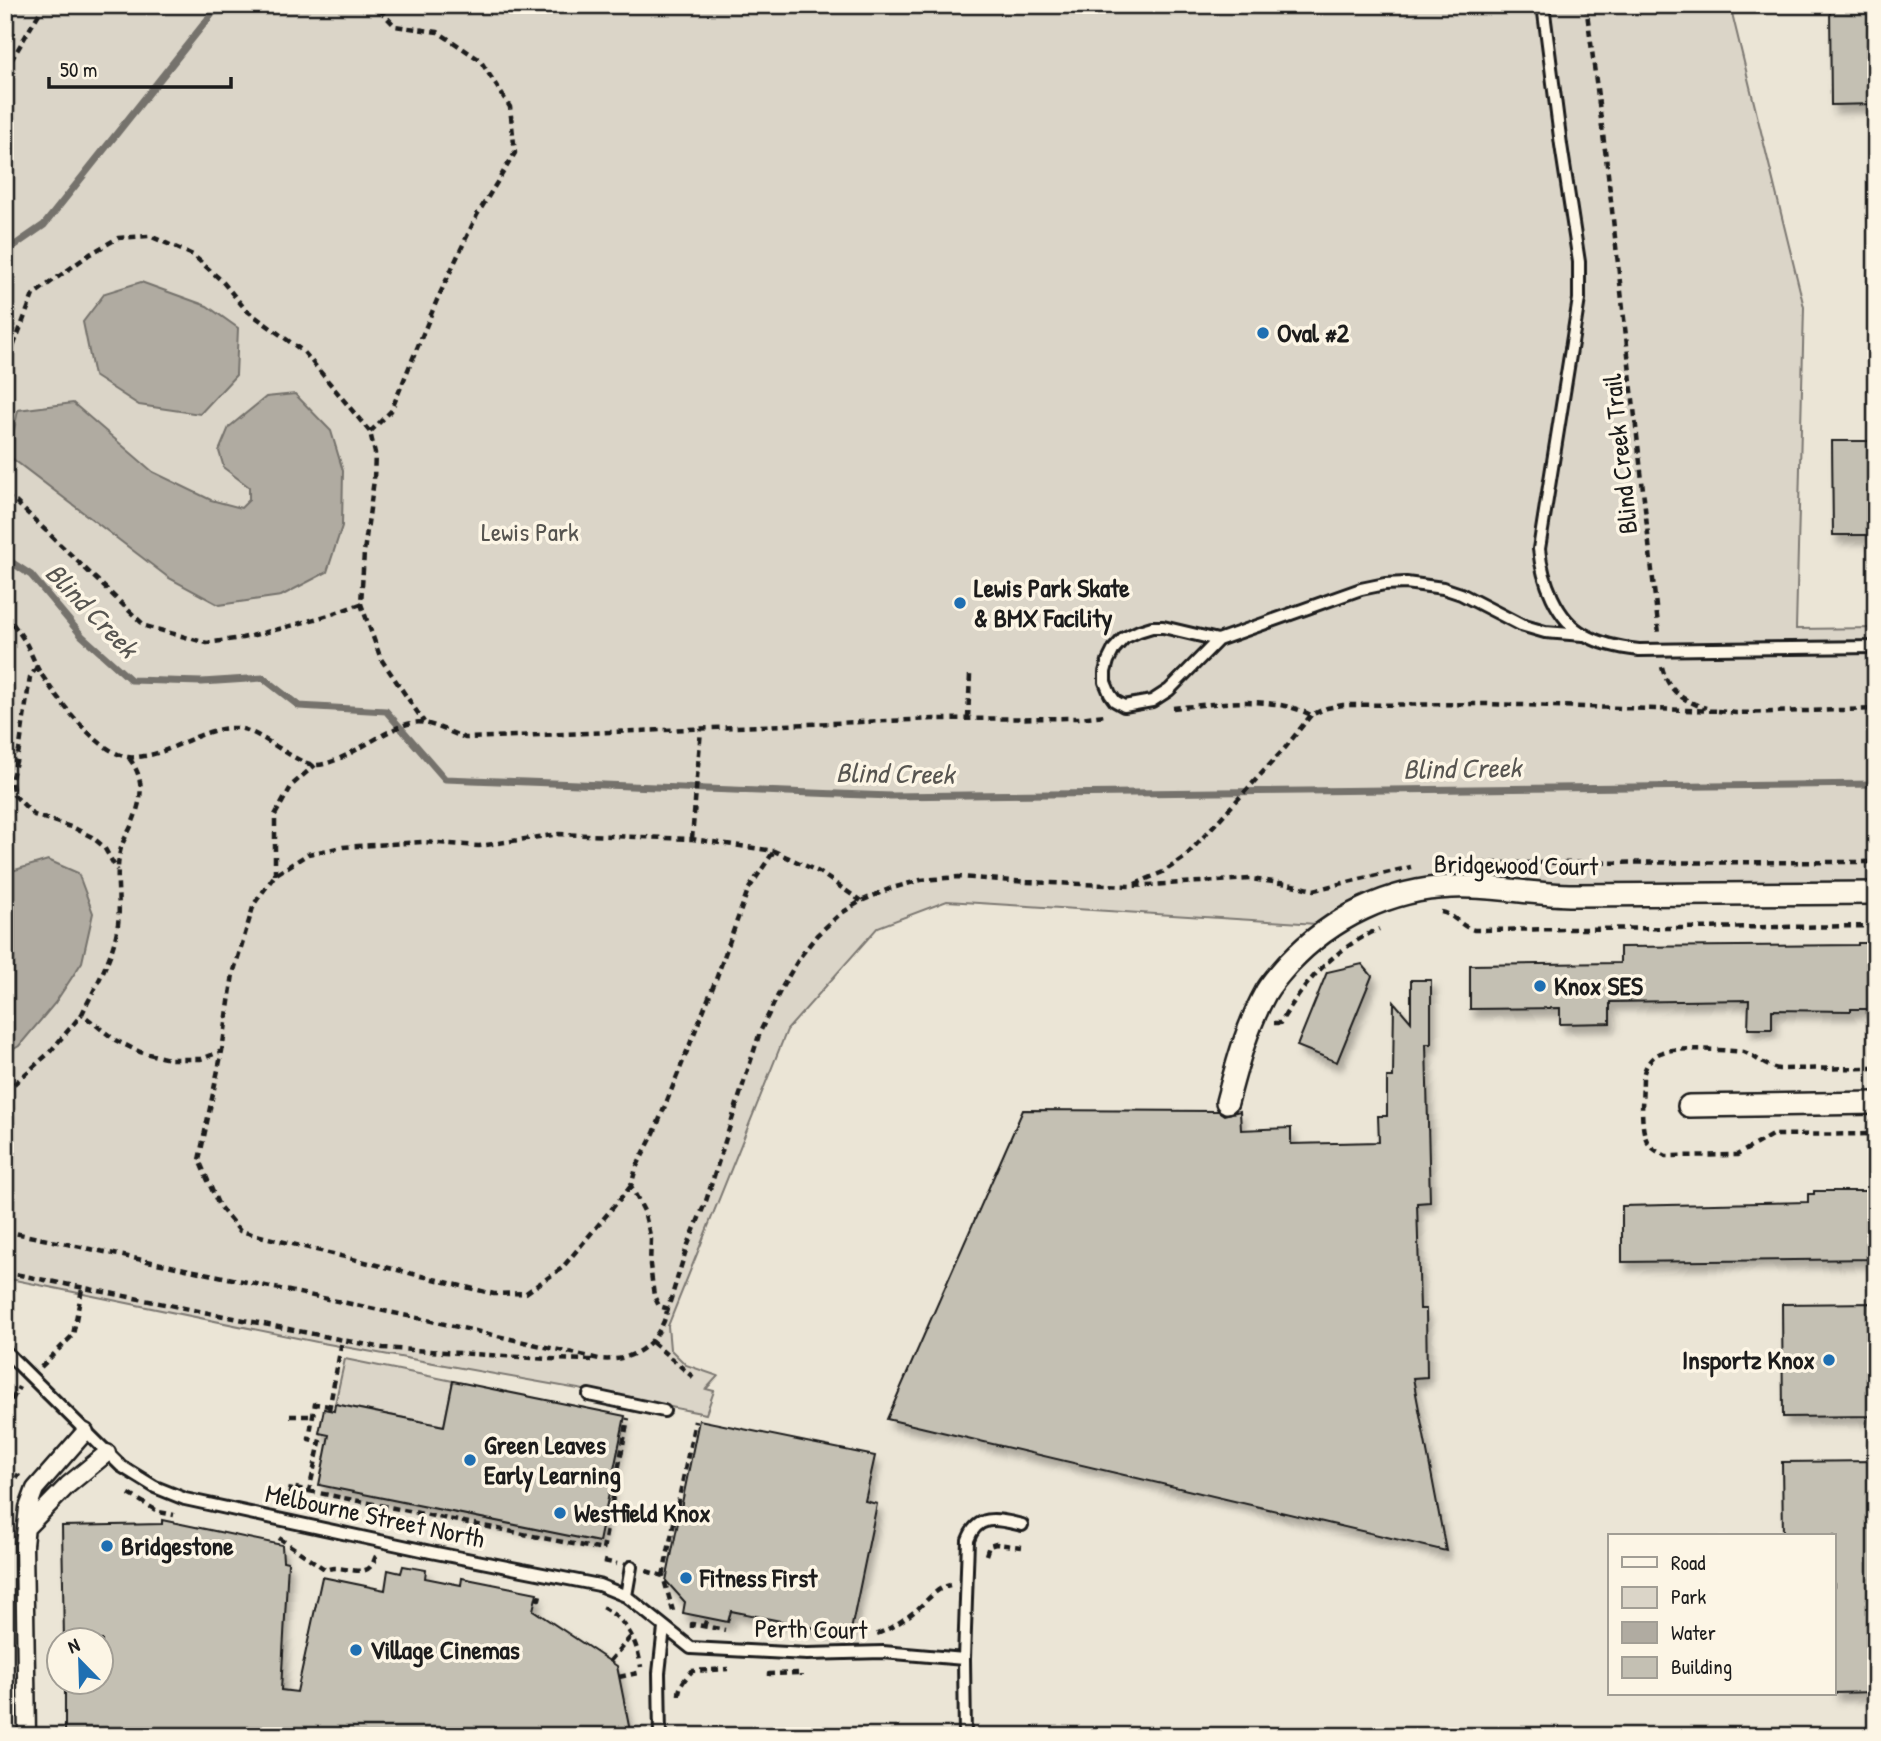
<svg xmlns="http://www.w3.org/2000/svg" width="1881" height="1741" viewBox="0 0 1881 1741" font-family="'Patrick Hand',sans-serif">
	<style>
		.built { fill: #ebe5d6; fill-rule: evenodd }
		.green { fill: #dbd5c8; stroke: #7c7872; stroke-width: 2 }
		.water { fill: #b0aba1; stroke: #75726c; stroke-width: 2 }
		.lines { fill: none; stroke-linecap: round; stroke-linejoin: round }
		.stream { stroke: #75726c; stroke-width: 7 }
		.building { fill: #c4c0b3; stroke: #1c1c1c; stroke-width: 2; filter: url(#shadow) }
		.service-casing { stroke: #1c1c1c; stroke-width: 16 }
		.pedestrian-casing { stroke: #1c1c1c; stroke-width: 21 }
		.minor-casing { stroke: #1c1c1c; stroke-width: 26 }
		.path { stroke: #1c1c1c; stroke-width: 4.5; stroke-dasharray: 7 5; stroke-linecap: butt }
		.service { stroke: #fcf5e5; stroke-width: 10 }
		.pedestrian { stroke: #fcf5e5; stroke-width: 16 }
		.minor { stroke: #fcf5e5; stroke-width: 21 }
		.poi-dot { fill: #1f6fb2; stroke: #fcf5e5; stroke-width: 2.5 }
		.labels { text-anchor: middle; stroke-width: 7; stroke-linejoin: round; paint-order: stroke }
		.poi-label { font-size: 26px; font-weight: bold; fill: #1c1c1c; stroke: #fcf5e5; text-anchor: start }
		.street-label { font-size: 26px; fill: #1c1c1c; stroke: #fcf5e5 }
		.park-label { font-size: 26px; fill: #555450; stroke: #fcf5e5 }
		.water-label { font-size: 28px; font-style: italic; fill: #575551; stroke: #fcf5e5 }
	</style>
	<defs>
		<filter id="shadow"><feDropShadow dx="4.5" dy="8" stdDeviation="3.5" flood-color="#0004"/></filter>
	</defs>
	<rect width="100%" height="100%" fill="#fcf5e5"/>
	<filter id="ink" filterUnits="userSpaceOnUse"><feTurbulence type="fractalNoise" baseFrequency=".0143" numOctaves="2"/><feDisplacementMap in="SourceGraphic" scale="14" xChannelSelector="R" yChannelSelector="G"/><feConvolveMatrix kernelMatrix="1 2 1 2 8 2 1 2 1" color-interpolation-filters="sRGB"/></filter>
	<g filter="url(#ink)">
		<path class="built" d="M1730,5H1876V628L1796,629L1804,307Z
			M1876,893V1736H5V1278L317,1342L595,1392L705,1389L686,1365L670,1349L668,1326L787,1030L878,927L947,901L1333,925L1400,896ZM1610,1536H1834V1694H1610ZM60,1640H102V1682H60Z"/>
		<path class="green" d="M5,5H1730L1804,307L1796,629L1876,628V893L1456,887L1333,925L947,901L878,927L787,1030L668,1326L670,1349L686,1365L718,1376L706,1389L714,1391L706,1414L595,1392L317,1342L5,1278Z
			M345,1359L453,1381L444,1426L335,1404Z"/>
		<path class="water" d="M141,282L207,306L238,328L236,375L200,414L139,405L94,376L83,322L105,293Z
			M295,394L331,431L343,471L342,526L327,572L281,596L219,605L169,578L9,456L18,410L73,403L153,472L211,500L241,508L249,500V487L224,468L219,451L229,427L266,397Z
			M48,860L78,873L93,913L82,962L55,1003L19,1046L5,1054V873Z"/>
		<g class="lines">
			<path class="stream" d="M5,252L44,225L219,5
				M5,558L31,575L82,636L131,680L202,682L263,678L299,706L386,711L445,779L891,796L1876,784"/>
		</g>
		<path class="building" d="M1830,5H1876V104L1831,105Z
			M1832,441H1876V535H1833Z
			M1858,943H1876V1002H1874V1009H1851V1011L1772,1010V1029H1748L1749,1000L1610,1002V1023L1560,1024V1008L1470,1009V965L1620,963V947L1858,945Z
			M1362,964L1372,976L1337,1062L1297,1046L1327,972Z
			M1411,980H1431V1044H1426L1430,1202L1417,1203L1420,1309H1426L1427,1377L1413,1378L1446,1551L887,1419L1023,1110L1218,1111L1224,1115L1240,1111L1241,1130L1291,1128V1144L1379,1142L1378,1116H1387V1077H1393L1394,1002L1411,1022Z
			M1814,1191H1876V1259L1622,1262V1206L1808,1202V1194H1814Z
			M1876,1303V1416L1783,1417L1782,1304Z
			M453,1381L625,1416L599,1542L319,1485L329,1435L319,1433L324,1409L334,1411L335,1404L444,1426Z
			M699,1420L875,1456L865,1501L877,1504L850,1635L731,1611L728,1622L683,1613L685,1602L666,1581Z
			M1876,1461V1692L1834,1693V1536H1783L1782,1462Z
			M162,1520L282,1545L283,1561L288,1562L281,1690L297,1692L322,1577L385,1590L388,1570L401,1573L403,1566L426,1570L425,1578L461,1585L462,1578L537,1593L533,1610L617,1666L631,1736H65V1682H102V1640H64L62,1526L162,1524Z"/>
		<g class="lines">
			<defs>
				<path id="service" d="M1543,5L1561,145L1579,262V299L1539,549C1542,579 1556,620 1585,635C1601,644 1621,648 1639,650L1876,647
					M1218,640L1169,690L1152,701L1124,706L1115,701L1110,694L1105,682V672L1108,661L1114,649L1124,638L1139,631L1152,627H1163L1218,640L1361,589L1385,584L1406,583L1443,588L1461,594L1521,625L1545,632L1583,635
					M5,1351L121,1466L155,1487L185,1499L431,1552L599,1585L626,1596L691,1648L807,1654L883,1652L964,1659
					M589,1395L664,1411
					M626,1596L631,1567
					M660,1736L659,1673L664,1628
					M965,1736L964,1659L968,1540C978,1512 1000,1520 1022,1525"/>
				<path id="pedestrian" d="M27,1527L68,1485L107,1453
					M27,1736L24,1545L28,1508L35,1489L85,1432"/>
				<path id="minor" d="M1227,1102C1237,1064 1247,1026 1266,992C1272,982 1281,972 1289,963C1331,918 1390,889 1452,887C1493,885 1533,895 1574,895C1674,895 1775,894 1876,893
					M1689,1106L1876,1103"/>
			</defs>
			<use href="#service" class="service-casing"/>
			<use href="#pedestrian" class="pedestrian-casing"/>
			<use href="#minor" class="minor-casing"/>
			<path class="path" d="M1586,5L1607,165L1659,634
				M5,71L44,5
				M5,368L33,295L90,254L118,238L150,236L193,255L222,281L246,310L304,352L370,432L375,453L374,480L364,552L361,604L381,659L424,722
				M370,432L391,411L437,300L477,215L515,153L510,107L480,60L438,32L395,26L375,5
				M5,497L16,502L145,626L207,643L242,638L283,628L329,615L361,604
				M5,614C13,624 21,634 27,645C31,653 34,661 38,669C55,696 96,752 128,757C132,758 139,757 144,756C175,752 202,727 235,728C259,728 296,766 317,765C349,763 397,716 425,723C438,726 452,733 465,738L934,719L1079,718L1105,715
				M37,667L30,677L20,746L11,781L14,795L34,815L74,828L92,837L104,847L117,870
				M1662,667C1668,691 1683,701 1706,708
				M1173,708C1218,704 1269,694 1311,715L1327,708L1343,705L1487,704L1721,711
				M1718,711L1736,713L1876,709
				M968,718L970,675
				M129,758C146,780 142,799 132,824C129,832 123,840 121,848C114,873 121,899 118,924C114,956 96,985 82,1014L115,1040L140,1052L169,1059H201L222,1051
				M692,839L701,729
				M1479,863L1876,862
				M275,875V815L292,785L315,765
				M1135,884L1163,872L1184,858L1285,748L1311,715
				M1441,912C1454,914 1461,927 1474,930L1876,926
				M1274,1023H1280L1282,1020C1308,978 1333,950 1379,929
				M1876,1068L1779,1069C1765,1067 1757,1057 1744,1052C1728,1050 1677,1047 1663,1052C1652,1055 1645,1065 1643,1077C1643,1094 1639,1129 1648,1143C1653,1150 1659,1152 1666,1156L1737,1155L1772,1135L1876,1134
				M5,1092L49,1053L82,1014
				M631,1186L562,1268L526,1293L494,1294L240,1231L219,1206L199,1160L222,1051L233,974L254,904L275,875L308,854L343,847L423,842L479,846L559,834L692,839L774,851L819,872L861,901
				M5,1231L427,1320L599,1359C629,1362 652,1349 664,1321L687,1247L706,1201L760,1032L781,989L800,957L817,935L840,914L861,901L889,889L921,880L959,877L1027,882L1131,886L1251,879L1288,884L1314,890L1411,867
				M5,1272L383,1348L549,1359L594,1360
				M669,1309L659,1306L654,1296L650,1265L651,1239L644,1211L631,1186L636,1168L654,1133L715,982L748,890L774,851
				M652,1342L693,1377
				M41,1367L73,1335L82,1289
				M329,1410L342,1341
				M290,1416H313
				M5,1436L12,1400L19,1387
				M5,1469L20,1477
				M309,1491L603,1550L628,1418
				M129,1494L159,1512L174,1515
				M287,1506L291,1487L309,1491L320,1442L309,1439L315,1404L329,1406
				M279,1538L326,1570C340,1563 362,1578 371,1566C374,1563 374,1559 376,1556
				M986,1555L989,1546L996,1544L1022,1547
				M604,1561L617,1564
				M646,1571L663,1576L673,1611
				M663,1576L695,1421
				M536,1598L539,1599L541,1591
				M602,1607C627,1620 637,1641 641,1667
				M704,1627L707,1618
				M692,1628V1624L725,1630
				M877,1634C890,1629 904,1620 915,1611C926,1602 936,1588 950,1585
				M610,1661L632,1635
				M769,1676V1674L801,1673V1676
				M619,1677L642,1672
				M679,1695C679,1685 686,1678 692,1671L728,1669"/>
			<use href="#service" class="service"/>
			<use href="#pedestrian" class="pedestrian"/>
			<use href="#minor" class="minor"/>
		</g>
	</g>
	<g class="poi-dot">
		<circle cx="1263" cy="333" r="7"/>
		<circle cx="960" cy="603" r="7"/>
		<circle cx="1540" cy="986" r="7"/>
		<circle cx="1829" cy="1360" r="7"/>
		<circle cx="470" cy="1460" r="7"/>
		<circle cx="560" cy="1513" r="7"/>
		<circle cx="107" cy="1546" r="7"/>
		<circle cx="686" cy="1578" r="7"/>
		<circle cx="356" cy="1650" r="7"/>
	</g>
	<g class="labels">
		<g class="poi-label">
			<text x="1277" y="342">Oval #2</text>
			<text x="974" y="597">Lewis Park Skate<tspan x="974" dy="30">&amp; BMX Facility</tspan></text>
			<text x="1554" y="995">Knox SES</text>
			<text x="1815" y="1369" text-anchor="end">Insportz Knox</text>
			<text x="484" y="1454">Green Leaves<tspan x="484" dy="30">Early Learning</tspan></text>
			<text x="574" y="1522">Westfield Knox</text>
			<text x="121" y="1555">Bridgestone</text>
			<text x="700" y="1587">Fitness First</text>
			<text x="370" y="1659">Village Cinemas</text>
		</g>
		<g class="street-label">
			<text transform="translate(1620 454) rotate(-96)" y="9">Blind Creek Trail</text>
			<text transform="translate(1516 865) rotate(1)" y="9">Bridgewood Court</text>
			<text transform="translate(375 1516) rotate(12)" y="9">Melbourne Street North</text>
			<text transform="translate(811 1629) rotate(1)" y="9">Perth Court</text>
		</g>
		<g class="park-label">
			<text x="530" y="541">Lewis Park</text>
		</g>
		<g class="water-label">
			<text transform="translate(92 610) rotate(46)" y="10">Blind Creek</text>
			<text transform="translate(1462 768) rotate(-1)" y="10">Blind Creek</text>
			<text transform="translate(895 773) rotate(1)" y="10">Blind Creek</text>
		</g>
	</g>
	<rect width="1881" height="1741" fill="none" stroke="#fcf5e5" stroke-width="28"/>
	<rect x="14" y="14" width="1853" height="1713" fill="none" stroke="#1c1c1c" stroke-width="2.5" filter="url(#ink)"/>
	<rect x="1608" y="1534" width="228" height="161" fill="#fcf5e5" stroke="#a29e95" stroke-width="2"/>
	<rect x="1622" y="1557" width="35" height="10" fill="#fcf5e5" stroke="#a29e95" stroke-width="2"/>
	<text x="1671" y="1570" font-size="21" fill="#1c1c1c">Road</text>
	<rect x="1622" y="1587" width="35" height="21" fill="#dbd5c8" stroke="#a29e95" stroke-width="2"/>
	<text x="1671" y="1604" font-size="21" fill="#1c1c1c">Park</text>
	<rect x="1622" y="1622" width="35" height="21" fill="#b0aba1" stroke="#a29e95" stroke-width="2"/>
	<text x="1671" y="1640" font-size="21" fill="#1c1c1c">Water</text>
	<rect x="1622" y="1657" width="35" height="21" fill="#c4c0b3" stroke="#a29e95" stroke-width="2"/>
	<text x="1671" y="1674" font-size="21" fill="#1c1c1c">Building</text>
	<g transform="translate(80 1661) rotate(337)"><circle r="33" fill="#fcf5e5" stroke="#a29e95" stroke-width="2"/>
	<path d="M0-5L12 26L0 18L-12 26Z" fill="#1f6fb2"/>
	<text y="-10" font-size="19" font-weight="bold" text-anchor="middle" fill="#1c1c1c">N</text>
	</g>
	<path d="M49 77v10h182v-10" fill="none" stroke="#1c1c1c" stroke-width="3.5"/>
	<text x="60" y="77" font-size="21" fill="#1c1c1c" stroke="#fcf5e5" stroke-width="5" paint-order="stroke">50 m</text>
</svg>
